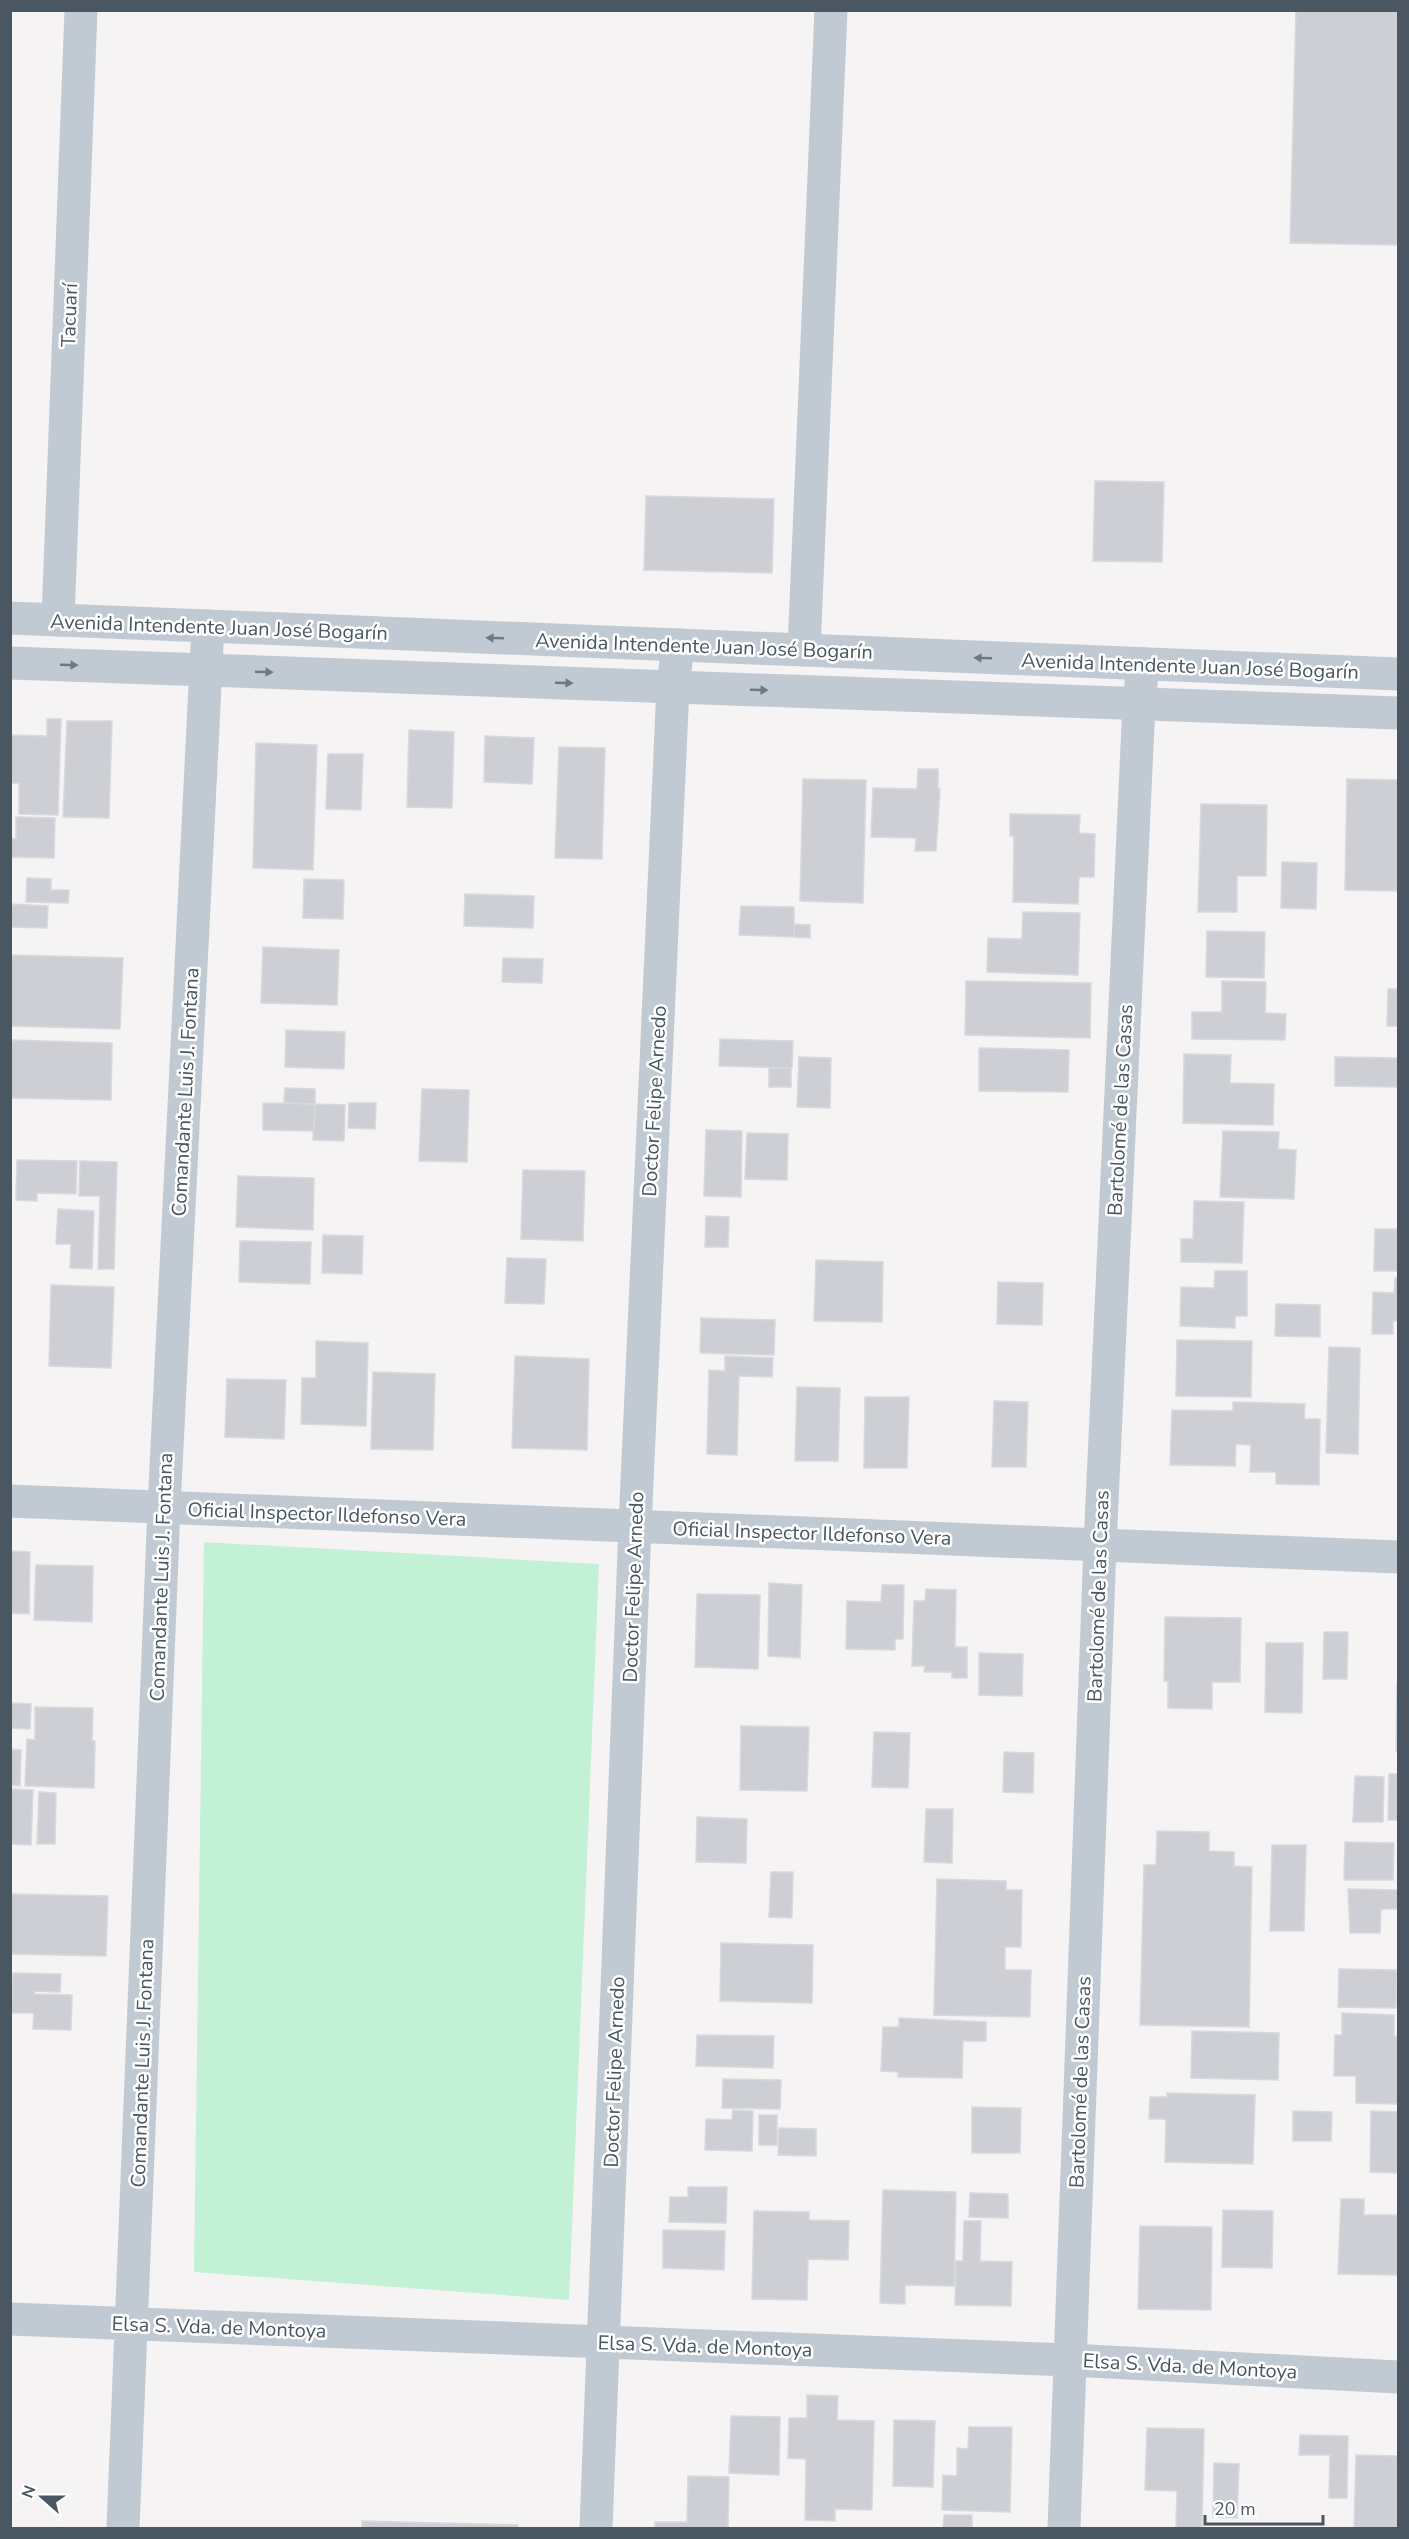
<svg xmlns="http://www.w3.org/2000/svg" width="1409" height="2539" viewBox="0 0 1409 2539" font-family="'Nunito Sans',sans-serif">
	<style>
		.green { fill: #c3f1d5 }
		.building { fill: #cdcfd5; stroke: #d7d9de; stroke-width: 1.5 }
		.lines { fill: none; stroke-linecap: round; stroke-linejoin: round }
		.minor { stroke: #c1cad2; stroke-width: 33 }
		.tertiary { stroke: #c1cad2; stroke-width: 33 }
		.oneway { fill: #6e7983 }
		.labels { text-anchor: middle; stroke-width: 5; stroke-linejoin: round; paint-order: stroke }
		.street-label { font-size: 20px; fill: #4a5661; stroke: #fff }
	</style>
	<rect width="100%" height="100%" fill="#f5f3f3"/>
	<path class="green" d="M204,1542L599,1564L569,2300L194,2272Z"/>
	<path class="building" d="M1296,10H1398V245L1290,243Z
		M1095,481L1164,482L1162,562L1093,561Z
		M646,496L774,499L772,573L644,570Z
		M47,719H61L58,815L19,814V783H10V735L47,736Z
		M67,721H112L109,818L63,817Z
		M409,730L454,732L452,808L407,807Z
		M485,736L534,738L532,784L484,782Z
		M256,743L317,745L313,870L253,868Z
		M559,747L605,748L602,859L555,858Z
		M328,754H363L361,810L326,809Z
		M918,769H938V789H940L936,851H915L916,838L871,837L873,788L917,789Z
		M803,779L866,780L863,903L800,901Z
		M1347,779L1398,780V891L1345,890Z
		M1201,804L1267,805L1266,876H1237V912H1198Z
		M1010,814L1080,815L1079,833L1095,834L1094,877H1079L1078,904L1013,902L1014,836H1010Z
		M16,817L55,818L54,858L10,857V838L16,839Z
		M1282,862L1317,863L1316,909L1281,908Z
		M27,878L51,879V890H69L68,903L26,902Z
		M304,879L344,880L343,919L303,918Z
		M465,894L534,896L533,928L464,926Z
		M10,904L48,906L47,928L10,927Z
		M741,906L794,907V937L739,935Z
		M1023,912L1080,913L1078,975L987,972L988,938L1022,939Z
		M794,924L810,925V938L794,937Z
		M1207,931L1265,932L1264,978L1206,977Z
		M263,947L339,950L337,1005L261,1003Z
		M10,955L123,958L120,1029L10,1026Z
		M503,958L543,959L542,983L502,982Z
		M966,981L1091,983L1090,1038L965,1035Z
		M1222,981L1266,982L1265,1013L1286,1014L1285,1040L1192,1039V1012H1222Z
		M1388,989H1398V1026H1387Z
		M286,1030L345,1032L344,1069L285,1067Z
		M720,1039L793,1041L792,1068L719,1066Z
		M10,1040L112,1043L111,1100L10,1098Z
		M979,1048L1069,1050L1068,1092L979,1091Z
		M1184,1054L1231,1055L1230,1083L1274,1084L1273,1125L1183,1123Z
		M799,1057L831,1058L830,1108L797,1107Z
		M1335,1057L1398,1058V1087L1335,1086Z
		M769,1068H791V1087H769Z
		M285,1088L315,1089V1104L284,1103Z
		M422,1089L469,1090L467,1162L419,1161Z
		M263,1103L315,1104L314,1131L263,1130Z
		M349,1103H376L375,1129L348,1128Z
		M315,1104L345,1105L344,1141L313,1140Z
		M706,1130L742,1131L741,1197L704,1196Z
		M1223,1131L1279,1132L1278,1149L1296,1150L1294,1199L1220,1197Z
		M747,1133L788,1134L787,1180L745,1179Z
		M17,1160L77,1161L76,1194L37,1193V1201L16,1200Z
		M80,1161L117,1162L114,1269H98L100,1196H79Z
		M523,1170L585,1171L583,1241L521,1239Z
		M238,1176L314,1178L313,1230L236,1227Z
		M1194,1201L1244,1202L1242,1263L1181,1262V1239H1193Z
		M58,1209L94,1211L92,1269L70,1268L71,1244H56Z
		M706,1216L729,1217L728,1247H705Z
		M1375,1229H1398V1271H1374Z
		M323,1235L363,1236L362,1274L322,1273Z
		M240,1241L311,1242L310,1284L239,1282Z
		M507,1258L546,1259L544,1304L505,1303Z
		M816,1260L883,1262L882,1322L814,1321Z
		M1215,1271H1247V1316H1235V1328L1180,1326L1181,1287L1214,1288Z
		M1395,1278H1398V1321H1393V1334H1372L1373,1292L1394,1293Z
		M998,1282L1043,1283L1042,1325L997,1324Z
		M51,1285L114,1287L111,1368L49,1366Z
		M1276,1304L1320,1305V1337L1275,1336Z
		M701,1318L775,1320L774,1355L700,1353Z
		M1177,1340L1252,1341L1251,1397L1176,1396Z
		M316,1341L368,1343L366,1426L301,1424L302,1378H316Z
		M1329,1347L1360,1348L1358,1454L1326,1453Z
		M515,1356L589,1359L587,1450L512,1448Z
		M725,1356L773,1358L772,1377L739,1376L737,1455L707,1454L709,1370L725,1371Z
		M373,1372L435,1374L433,1450L371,1449Z
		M227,1379L286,1380L284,1439L225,1437Z
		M797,1387L840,1388L838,1461H795Z
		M865,1397H909L907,1468H864Z
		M994,1401L1028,1402L1026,1467H992Z
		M1233,1402L1305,1404L1304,1419H1320L1319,1485L1276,1484V1472H1250L1251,1445L1236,1444L1235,1466L1170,1465L1172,1410L1233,1411Z
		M10,1551L30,1552L29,1614L10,1613Z
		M36,1565L93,1566L92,1622L34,1620Z
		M769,1583L802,1585L800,1658L768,1656Z
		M882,1585H904L903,1639H895V1650L846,1649L847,1601L881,1602Z
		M926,1589L956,1590L955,1647H967V1678H952V1672H924L925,1666H912L914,1601H925Z
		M697,1594L760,1595L758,1669L695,1667Z
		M1165,1617L1241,1618L1240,1682H1212V1709L1168,1708V1681H1164Z
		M1324,1632H1348L1347,1679H1323Z
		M1266,1643H1303L1302,1713L1265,1712Z
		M979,1653L1023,1654L1022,1696L979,1695Z
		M1397,1683H1398V1751H1396Z
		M10,1703L31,1704L30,1729L10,1728Z
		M35,1707L93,1708L92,1741H95L94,1788L25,1786L27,1739L35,1740Z
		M741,1726L809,1727L807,1791L740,1790Z
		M874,1732L910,1733L908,1788L872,1787Z
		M10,1749L21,1750L20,1786L10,1785Z
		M1004,1752L1034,1753L1033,1793L1003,1792Z
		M1389,1774H1398V1820H1388Z
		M1355,1776L1384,1777L1383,1822H1353Z
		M10,1789L33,1790L31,1845L10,1844Z
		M39,1792L56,1793L55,1844H37Z
		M926,1809H953L952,1863L924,1862Z
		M697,1817L747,1819L746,1863L696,1862Z
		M1157,1831L1209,1832V1851L1234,1852V1866L1252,1867L1249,2027L1140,2025L1144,1865H1156Z
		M1345,1842L1394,1843L1393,1880H1344Z
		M1272,1845H1306L1304,1931H1270Z
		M771,1872H793L792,1918L769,1917Z
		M937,1879L1006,1881V1890H1022L1021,1947H1005V1970H1031L1030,2017L934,2015Z
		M1348,1889L1398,1890V1909H1381L1380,1933H1350Z
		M10,1894L108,1896L106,1956L10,1954Z
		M721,1943L813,1945L812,2003L720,2001Z
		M1339,1969L1397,1970L1396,2008L1338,2007Z
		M13,1973L61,1974L60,1992L34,1991L35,1994L72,1995L71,2030L33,2029L34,2013H11Z
		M1342,2013L1394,2015V2036H1398V2104L1356,2103V2076H1334L1335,2035H1342Z
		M899,2018L986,2022V2041H963L962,2078L898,2077V2072L881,2071L883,2027H899Z
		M1192,2031L1279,2033L1278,2080L1191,2078Z
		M697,2035L774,2036L773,2068L696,2066Z
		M723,2079L781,2080L780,2109L722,2108Z
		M1167,2093L1255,2095L1253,2164L1165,2162L1166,2119H1149L1150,2097H1167Z
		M972,2107L1021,2108L1020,2153H972Z
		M733,2110L753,2111L752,2151L705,2150L706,2119L732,2120Z
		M1293,2111L1332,2112L1331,2141H1293Z
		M1371,2111L1398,2112V2173L1370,2172Z
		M759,2115H777V2145H759Z
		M779,2128L816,2129V2156L778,2155Z
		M688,2187H727L726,2223L669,2222L670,2197H688Z
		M883,2190L956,2192L954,2286L905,2285V2304L880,2303Z
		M970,2193L1008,2194V2218L969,2217Z
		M1341,2199H1364V2215H1398V2275L1338,2274Z
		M1223,2210L1273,2211L1272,2268L1222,2267Z
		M754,2211L809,2212V2220L849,2221L848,2260L808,2259L807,2300L752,2299Z
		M964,2221H981L980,2261L1012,2262L1011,2306L955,2305L956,2261H963Z
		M1140,2226L1212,2227L1211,2310L1138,2309Z
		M663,2230L725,2231L724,2270L663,2268Z
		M807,2395L838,2396L837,2420L874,2421L872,2510L835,2509V2521L805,2520L806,2459L788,2458L789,2418H807Z
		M731,2416L780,2417L779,2475L729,2473Z
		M894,2420L935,2421L933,2487L893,2486Z
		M969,2427H1012L1010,2512L942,2510L943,2475L957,2476V2448L968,2449Z
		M1147,2428L1204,2429L1202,2528H1176L1177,2491L1145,2490Z
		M1300,2435L1348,2436L1347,2498H1329L1330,2455H1299Z
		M1356,2455L1398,2456V2528H1354Z
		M1214,2463L1239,2464L1237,2518L1213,2517Z
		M688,2476L729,2477L728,2528H655V2522H687Z
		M944,2515H972V2528H943Z
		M362,2521L518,2525V2528H362Z"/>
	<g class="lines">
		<path class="minor" d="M58,620L81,10
			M804,650L831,10
			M10,1501L1398,1557
			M10,2319L1070,2360L1398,2377
			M123,2528L164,1507L208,626
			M596,2528L635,1526L673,687L678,645
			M1064,2528L1100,1545L1139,704L1143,664"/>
		<path class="tertiary" d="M10,618L1398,674
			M10,663L1398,713"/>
	</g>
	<defs><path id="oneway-solid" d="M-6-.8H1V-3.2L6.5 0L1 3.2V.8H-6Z" transform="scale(1.5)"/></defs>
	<g class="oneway">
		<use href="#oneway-solid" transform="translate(495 638) rotate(-178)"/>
		<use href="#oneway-solid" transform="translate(983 658) rotate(-178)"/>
		<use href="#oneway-solid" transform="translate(69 665) rotate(2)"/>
		<use href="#oneway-solid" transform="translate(264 672) rotate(2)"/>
		<use href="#oneway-solid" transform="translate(564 683) rotate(2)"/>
		<use href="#oneway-solid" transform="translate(759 690) rotate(2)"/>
	</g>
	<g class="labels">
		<g class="street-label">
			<text transform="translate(69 315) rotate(-88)" y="7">Tacuarí</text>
			<text transform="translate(219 627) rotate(2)" y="7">Avenida Intendente Juan José Bogarín</text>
			<text transform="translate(704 646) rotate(2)" y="7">Avenida Intendente Juan José Bogarín</text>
			<text transform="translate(1190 666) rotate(2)" y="7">Avenida Intendente Juan José Bogarín</text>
			<text transform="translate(185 1092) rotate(-87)" y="7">Comandante Luis J. Fontana</text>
			<text transform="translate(654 1101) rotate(-87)" y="7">Doctor Felipe Arnedo</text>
			<text transform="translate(1120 1110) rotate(-87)" y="7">Bartolomé de las Casas</text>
			<text transform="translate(327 1514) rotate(2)" y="7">Oficial Inspector Ildefonso Vera</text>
			<text transform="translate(812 1533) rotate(2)" y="7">Oficial Inspector Ildefonso Vera</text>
			<text transform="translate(161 1577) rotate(-88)" y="7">Comandante Luis J. Fontana</text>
			<text transform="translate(633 1587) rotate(-88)" y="7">Doctor Felipe Arnedo</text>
			<text transform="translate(1098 1596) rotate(-88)" y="7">Bartolomé de las Casas</text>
			<text transform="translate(142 2063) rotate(-88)" y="7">Comandante Luis J. Fontana</text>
			<text transform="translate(614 2072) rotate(-88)" y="7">Doctor Felipe Arnedo</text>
			<text transform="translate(1080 2082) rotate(-88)" y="7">Bartolomé de las Casas</text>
			<text transform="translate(219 2327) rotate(2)" y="7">Elsa S. Vda. de Montoya</text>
			<text transform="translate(705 2346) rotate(2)" y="7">Elsa S. Vda. de Montoya</text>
			<text transform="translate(1190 2366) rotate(3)" y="7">Elsa S. Vda. de Montoya</text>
		</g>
	</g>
	<rect width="1409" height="2539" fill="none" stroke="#4a5661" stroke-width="24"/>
	<g transform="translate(42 2497) rotate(291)" stroke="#ffffff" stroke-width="4.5" paint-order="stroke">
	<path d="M0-4.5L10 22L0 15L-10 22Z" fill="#4a5661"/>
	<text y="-9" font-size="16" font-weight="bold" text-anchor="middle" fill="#4a5661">N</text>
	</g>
	<path d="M1205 2515v9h118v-9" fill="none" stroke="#4a5661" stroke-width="3"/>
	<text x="1214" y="2515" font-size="18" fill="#4a5661" stroke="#ffffff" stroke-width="4.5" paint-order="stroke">20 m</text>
</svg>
